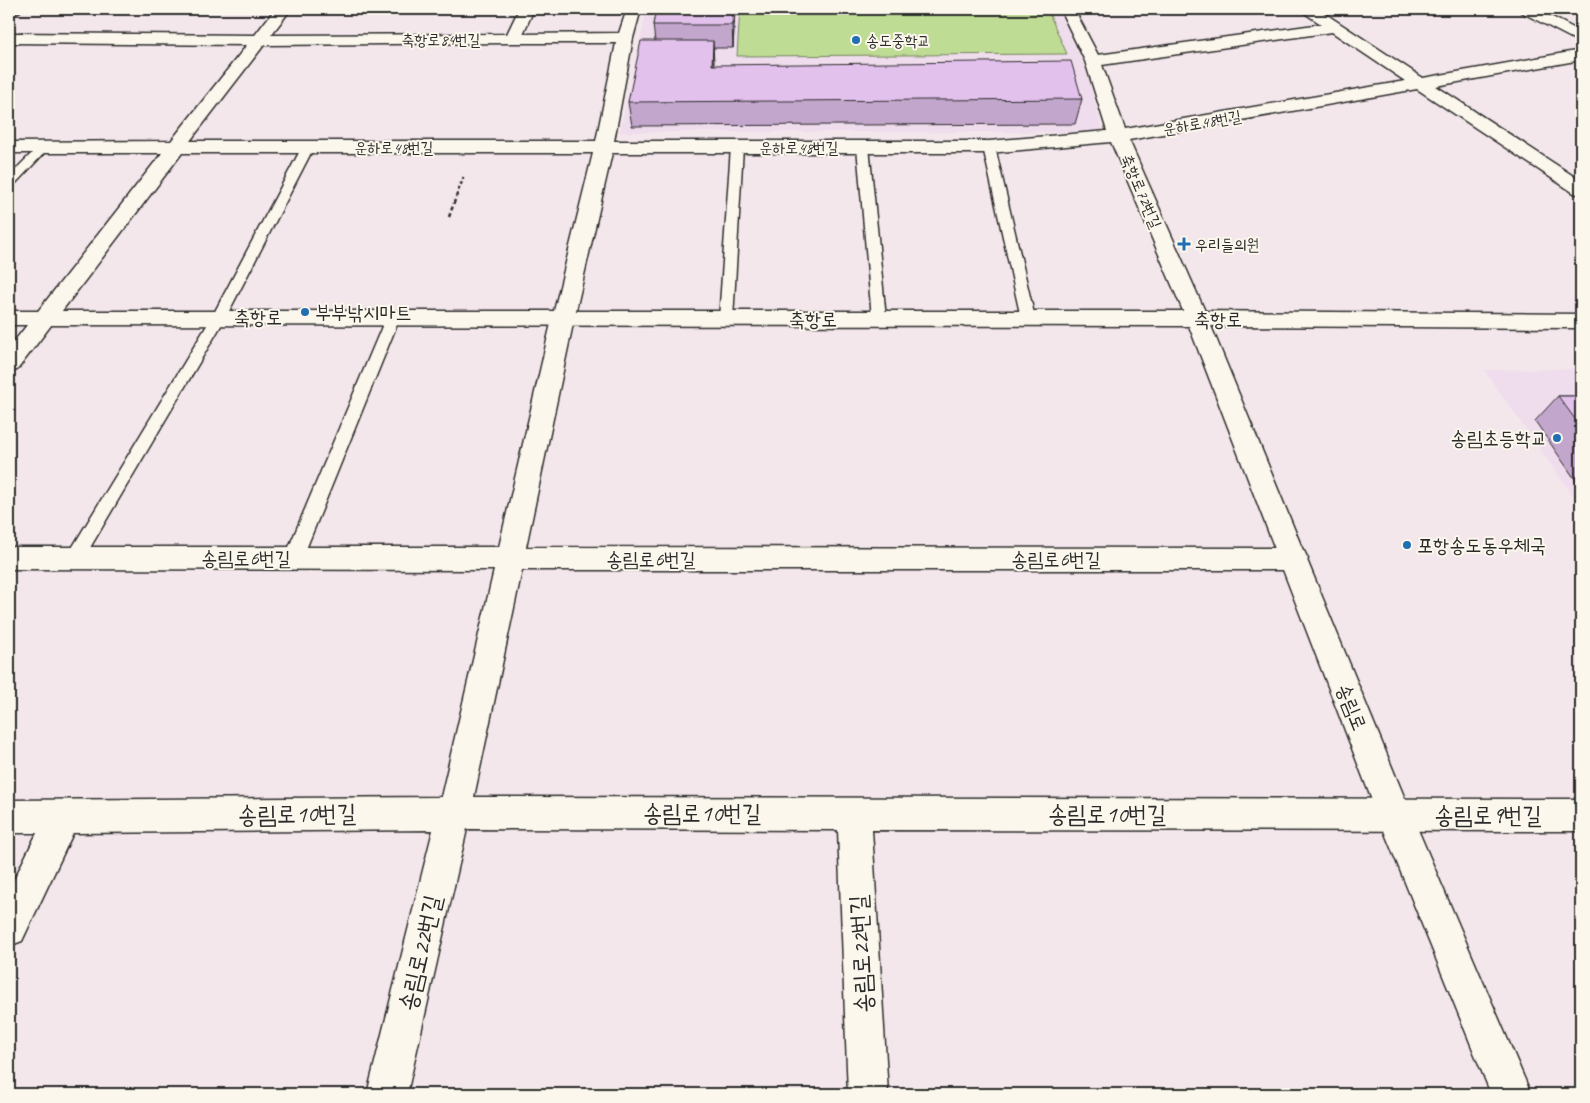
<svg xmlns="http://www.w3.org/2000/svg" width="1590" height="1103" viewBox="0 0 1590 1103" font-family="Caveat,'Poor Story',sans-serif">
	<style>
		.built { fill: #efdcec }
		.green { fill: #bfdc94; stroke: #758460 }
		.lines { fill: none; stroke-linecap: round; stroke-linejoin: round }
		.service-casing { stroke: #2b2b2b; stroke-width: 3 }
		.minor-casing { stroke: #2b2b2b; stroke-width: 3 }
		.tertiary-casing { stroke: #2b2b2b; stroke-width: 3 }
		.primary-casing { stroke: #2b2b2b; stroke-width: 3 }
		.path-far1 { stroke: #2b2b2b; stroke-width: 2; stroke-dasharray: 3 2.5; stroke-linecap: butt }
		.path { stroke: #2b2b2b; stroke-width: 2.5; stroke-dasharray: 4 3; stroke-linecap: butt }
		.service { fill: #fbf7ec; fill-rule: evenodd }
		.minor { fill: #fbf7ec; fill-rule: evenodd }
		.tertiary { fill: #fbf7ec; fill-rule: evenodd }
		.primary { fill: #fedbac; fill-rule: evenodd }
		.wall { fill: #c3a6cc; stroke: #2b2b2b }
		.shaded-wall { fill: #9f87a6; stroke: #2b2b2b }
		.building { fill: #e3c1ed; stroke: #2b2b2b }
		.poi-dot { fill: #1f6fb2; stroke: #fbf7ec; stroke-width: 2 }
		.labels { text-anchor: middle; stroke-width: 4; stroke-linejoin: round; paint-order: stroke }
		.far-street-label { font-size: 16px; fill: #2b2b2b; stroke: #fbf7ec }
		.far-poi-label { font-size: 16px; fill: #2b2b2b; stroke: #fbf7ec; text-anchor: start }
		.poi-label { font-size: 20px; fill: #2b2b2b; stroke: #fbf7ec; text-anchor: start }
		.street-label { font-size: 20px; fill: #2b2b2b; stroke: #fbf7ec }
		.near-street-label { font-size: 24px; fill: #2b2b2b; stroke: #fbf7ec }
	</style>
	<rect width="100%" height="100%" fill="#f4e7ec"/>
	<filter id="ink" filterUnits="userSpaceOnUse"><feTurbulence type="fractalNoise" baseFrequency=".02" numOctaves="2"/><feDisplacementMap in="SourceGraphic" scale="10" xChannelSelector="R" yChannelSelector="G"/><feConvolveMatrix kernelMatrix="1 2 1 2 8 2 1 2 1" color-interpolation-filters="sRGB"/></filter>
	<g filter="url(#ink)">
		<path class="built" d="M647,9H1059L1086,71L1103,132H620Z
			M1581,369V507L1484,370Z"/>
		<path class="green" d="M740,9H1047L1067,54L737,56Z"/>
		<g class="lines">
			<defs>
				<path id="service" d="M44,143L50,147L48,149L13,186L9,187V176L40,145Z
					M308,143L314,147L226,317L81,563L75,565L69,563L66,558L69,553L212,317L302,147Z
					M737,143L743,147L733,319L731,322H721L719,319L731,147Z
					M863,143L869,147L886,318L884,321H874L872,318L857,147Z
					M989,143L995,147L1035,318L1033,321H1023L1021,318L983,147Z
					M393,312L398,314L400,317L302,559L299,564L293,566L287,564L284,559L386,317L388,314Z"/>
				<path id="minor" d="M275,9H291L271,35L507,34L519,9H534L523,34L619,33L627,9H641L633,38L614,141H989L1107,131L1085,61L1060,9H1074L1098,55L1321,24L1303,12L1301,9H1318L1423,78L1581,50V60L1436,86L1581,181V195L1574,193L1417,89L1129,140L1208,318L1205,323L1197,325L1189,323L1186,318L1111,142L989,153H612L574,319L526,547L1294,548L1304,551L1308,559L1304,567L1294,570H522L474,797L1581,799V831L872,830L888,1094H848L838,830L467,829L407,1094H367L433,830L73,833L22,941L9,946V890L37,833H9V800L441,797L494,570L9,569V547H499L552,319L593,153H182L17,370L9,372V348L162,153H9V142L171,141L247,45L9,43V33L255,35ZM1332,32L1405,81L1125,129L1102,65ZM511,43H616L596,141H190L264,45Z"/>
				<path id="tertiary" d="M1518,9H1537L1581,32V43L1521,12Z
					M9,311H1197L1581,314V328L1211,326L1410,811L1531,1094H1491L1378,816L1189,326L9,325Z"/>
				<path id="primary" d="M9,9H22L19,12L9,15Z"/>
			</defs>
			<use href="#service" class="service-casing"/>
			<use href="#minor" class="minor-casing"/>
			<use href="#tertiary" class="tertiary-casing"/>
			<use href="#primary" class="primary-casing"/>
			<path class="path-far1" d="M461,185L464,175"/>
			<path class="path" d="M449,217L461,183"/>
			<use href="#service" class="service"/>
			<use href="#minor" class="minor"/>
			<use href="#tertiary" class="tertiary"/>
			<use href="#primary" class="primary"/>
		</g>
		<path class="wall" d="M656,9H735L733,48H713L714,65L1082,99L1075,124L632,126L628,102L655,41L653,25Z
			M1558,396H1581V488L1535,421Z"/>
		<path class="shaded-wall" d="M733,9H735L733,48L732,25Z
			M713,41L714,65H712Z"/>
		<path class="building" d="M656,9H733L732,25H653Z
			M641,41H713L712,65L1071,61L1082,99L628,102Z
			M1558,396H1581V427Z"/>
	</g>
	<g class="poi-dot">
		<circle cx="856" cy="40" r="5"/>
		<path d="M1181.5 236.5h5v5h5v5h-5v5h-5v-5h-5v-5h5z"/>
		<circle cx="305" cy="312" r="5"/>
		<circle cx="1557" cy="438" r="5"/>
		<circle cx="1407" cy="545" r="5"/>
	</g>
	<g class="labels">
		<g class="far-street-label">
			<text x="441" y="45">축항로84번길</text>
			<text transform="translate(1202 122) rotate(-10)" y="6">운하로48번길</text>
			<text x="394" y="153">운하로48번길</text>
			<text x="799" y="153">운하로48번길</text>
			<text transform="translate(1142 191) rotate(67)" y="6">축항로72번길</text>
		</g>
		<g class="far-poi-label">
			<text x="866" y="46">송도중학교</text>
			<text x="1195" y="250">우리들의원</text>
		</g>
		<g class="poi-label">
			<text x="315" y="319">부부낚시마트</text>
			<text x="1547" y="445" text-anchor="end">송림초등학교</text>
			<text x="1417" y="552">포항송도동우체국</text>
		</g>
		<g class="street-label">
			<text x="258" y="324">축항로</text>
			<text x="813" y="326">축항로</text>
			<text x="1218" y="326">축항로</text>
			<text x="246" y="565">송림로6번길</text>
			<text x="651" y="566">송림로6번길</text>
			<text x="1056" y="566">송림로6번길</text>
			<text transform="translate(1352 707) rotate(68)" y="7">송림로</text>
		</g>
		<g class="near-street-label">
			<text x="702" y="821">송림로10번길</text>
			<text transform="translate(297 814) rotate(-1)" y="8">송림로10번길</text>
			<text x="1107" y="822">송림로10번길</text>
			<text x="1488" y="823">송림로9번길</text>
			<text transform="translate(420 953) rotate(-77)" y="8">송림로22번길</text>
			<text transform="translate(861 954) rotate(-93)" y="8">송림로22번길</text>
		</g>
	</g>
	<rect width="1590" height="1103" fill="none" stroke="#fbf7ec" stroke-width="30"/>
	<rect x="15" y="15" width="1560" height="1073" fill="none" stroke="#2b2b2b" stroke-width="2" filter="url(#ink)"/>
</svg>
